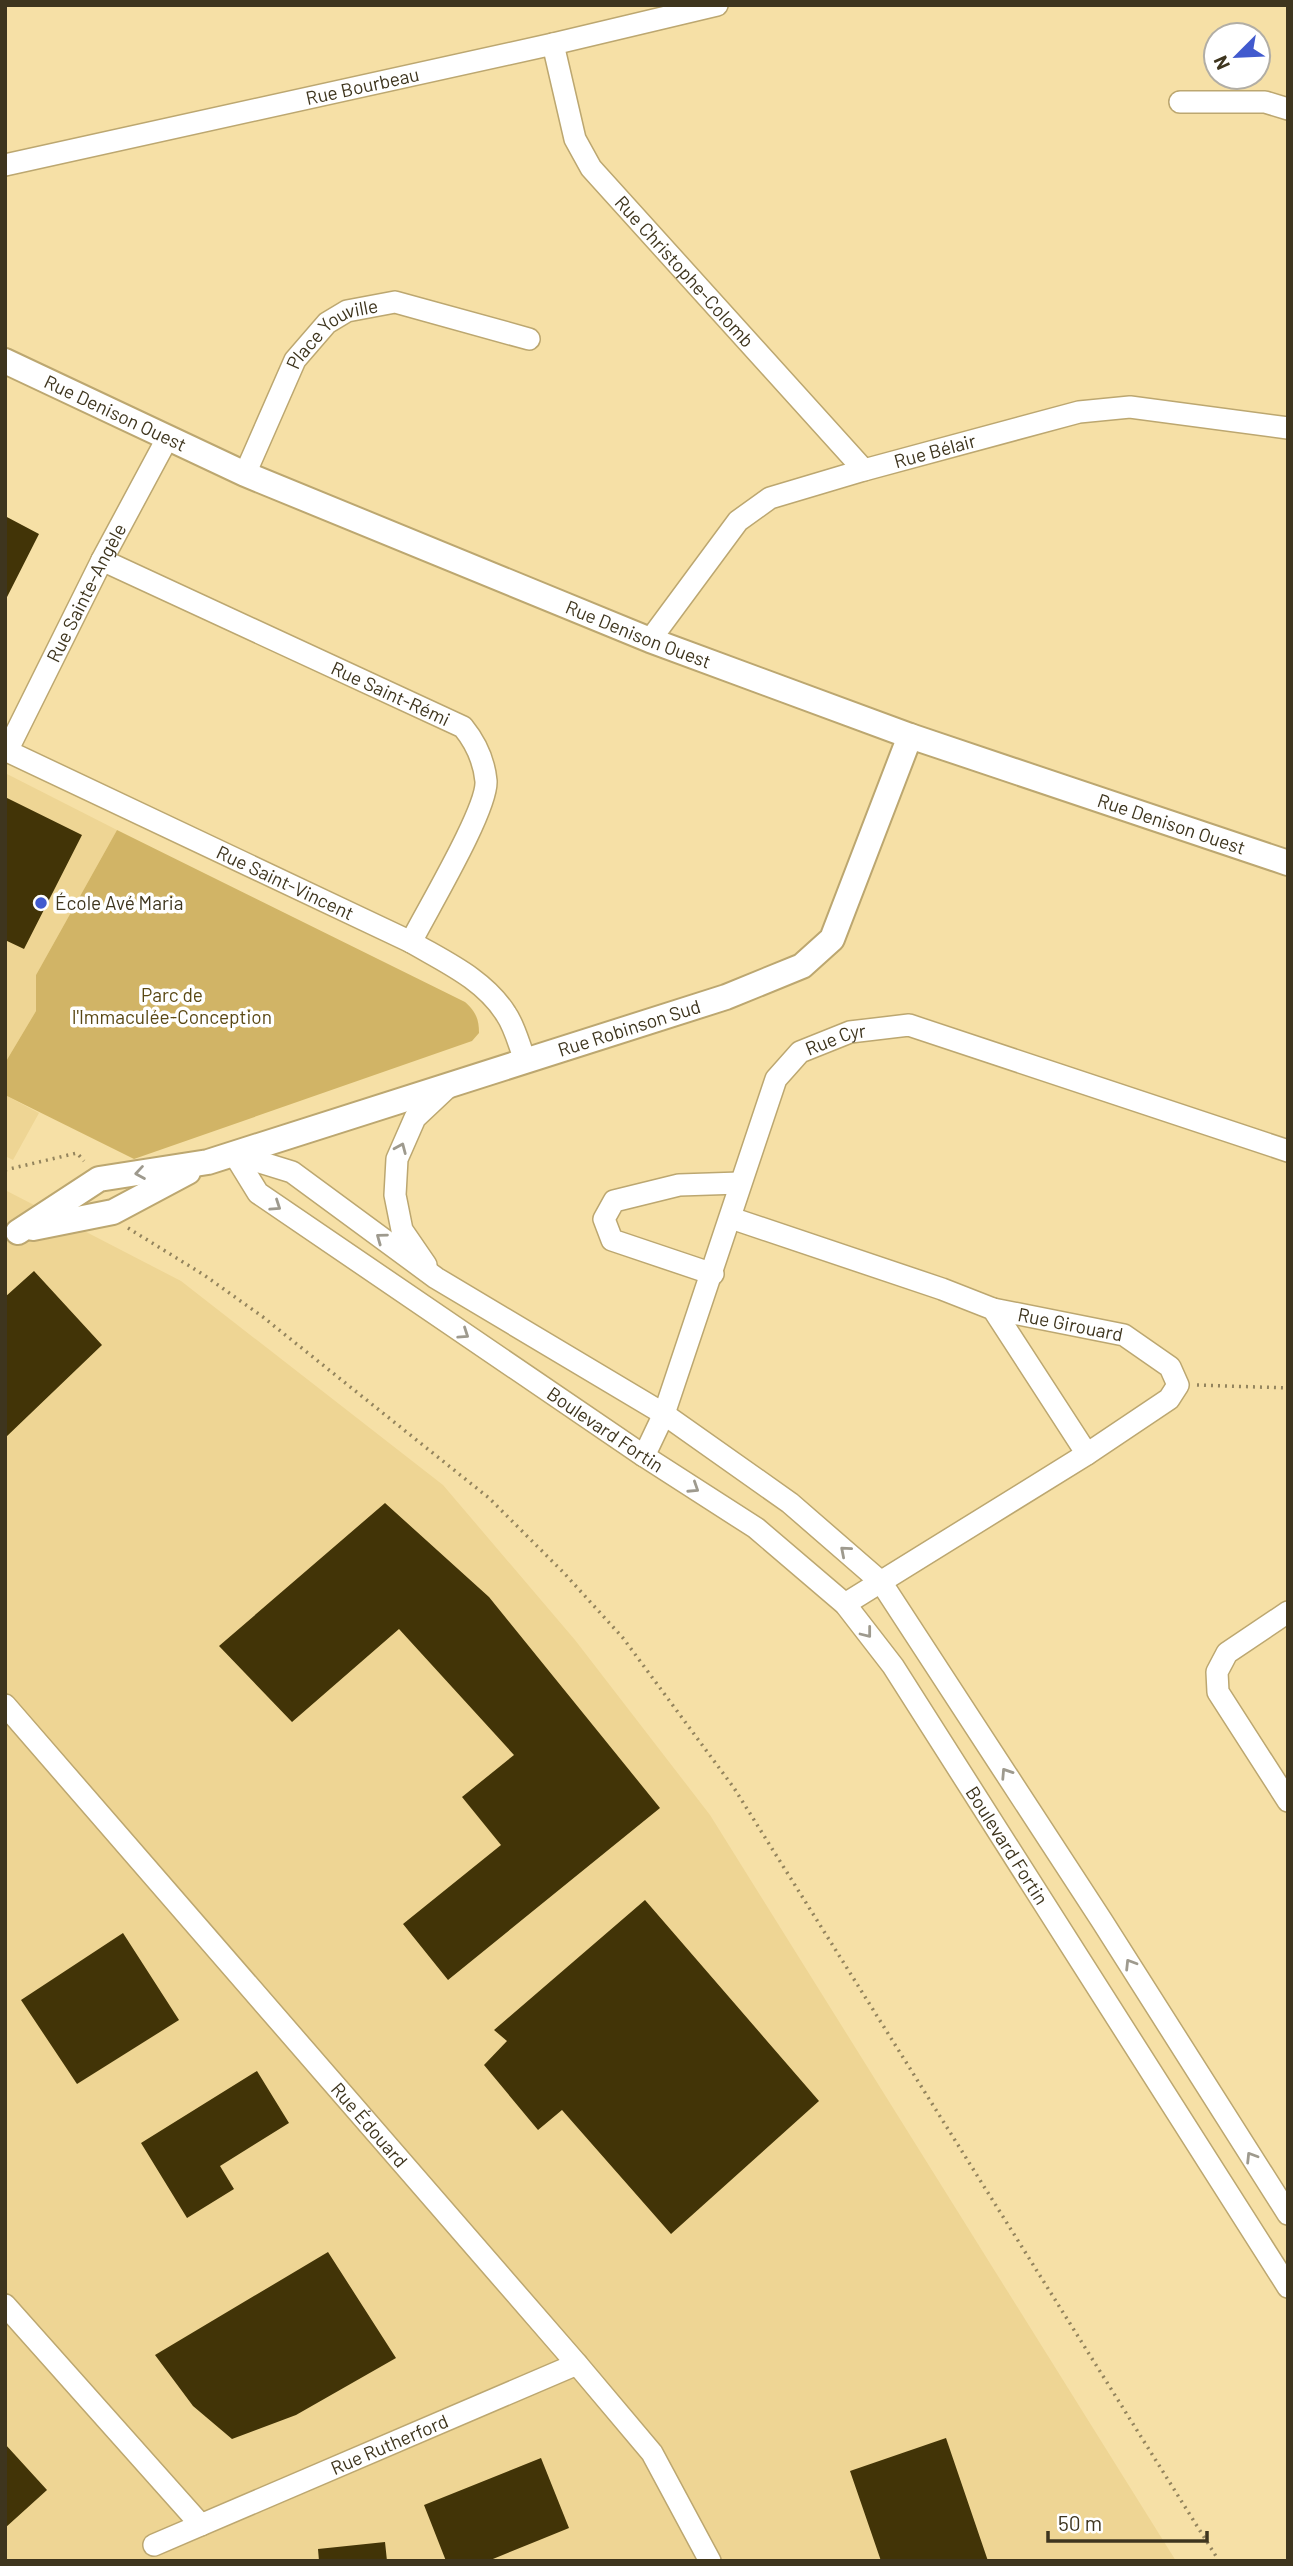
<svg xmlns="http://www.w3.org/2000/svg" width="1293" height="2566" viewBox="0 0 1293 2566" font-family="Barlow,sans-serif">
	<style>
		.built { fill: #eed594 }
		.green { fill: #d1b466 }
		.building { fill: #423407 }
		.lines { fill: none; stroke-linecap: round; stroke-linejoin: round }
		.minor-casing { stroke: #bca770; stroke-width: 24 }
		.tertiary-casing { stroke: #bca770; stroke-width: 28 }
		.path { stroke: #93845d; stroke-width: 3.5; stroke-dasharray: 2 5; stroke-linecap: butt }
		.minor { stroke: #fff; stroke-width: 21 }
		.tertiary { stroke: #fff; stroke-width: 24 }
		.oneway { stroke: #9e9a8e }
		.poi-dot { fill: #415ace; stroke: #fff; stroke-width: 2.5 }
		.labels { text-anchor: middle; stroke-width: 7; stroke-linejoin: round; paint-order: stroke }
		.street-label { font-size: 19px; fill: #3e351e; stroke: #fff }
		.poi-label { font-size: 19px; fill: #3e351e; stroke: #fff; text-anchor: start }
		.park-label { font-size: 19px; fill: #5a4813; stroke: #fff }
	</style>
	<rect width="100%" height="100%" fill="#f6e0a6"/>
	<path class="built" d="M5,773L117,830L36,975V1011L5,1063Z
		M5,1095L39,1113L13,1160L5,1156Z
		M5,1190L181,1281L443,1485L575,1640L710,1815L1176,2561H5Z"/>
	<path class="green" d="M117,830L465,1002C476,1012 479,1019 479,1033L472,1041L134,1159L5,1095V1063L36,1011V975Z"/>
	<path class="building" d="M5,516L39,534L5,601Z
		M5,797L82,835L24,949L5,940Z
		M34,1271L102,1345L5,1438V1297Z
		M385,1503L489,1597L660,1808L448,1980L403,1924L501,1845L462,1797L514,1755L399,1629L292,1722L219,1646Z
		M645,1900L819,2101L671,2234L562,2110L538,2130L484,2065L507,2041L494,2030Z
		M123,1933L179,2020L77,2084L21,2000Z
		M257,2071L289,2123L220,2166L234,2189L187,2218L141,2143Z
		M328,2252L396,2358L296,2415L232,2439L193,2406L155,2355Z
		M946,2438L988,2561H881L850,2471Z
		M5,2444L47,2490L5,2528Z
		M541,2458L569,2528L488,2561H446L424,2505Z
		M385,2542L387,2561H319L318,2549Z"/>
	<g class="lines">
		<defs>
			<g id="minor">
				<path id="s1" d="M553,44L575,139L591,168L864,470"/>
				<path d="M1180,102H1265L1288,109"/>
				<path id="s2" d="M5,165L553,44L717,5"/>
				<path id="s3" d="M245,474L295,360L327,323L347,311L395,302L529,339"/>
				<path id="s4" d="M102,560L463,727C476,743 484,760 486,781C488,809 426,912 411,942"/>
				<path id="s5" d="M650,640L738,521L770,498L864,470L1079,412L1130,407L1288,428"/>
				<path id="s6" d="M5,750L411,942C445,962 484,979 506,1014C515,1027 519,1045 525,1060"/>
				<path id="s7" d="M7,751L102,560L168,437"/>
				<path id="s8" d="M234,1154L258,1193L644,1456L756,1528L845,1604L893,1666L1288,2287"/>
				<path d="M234,1154L292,1172L436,1278L664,1414L790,1503L881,1582L1102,1921L1288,2214"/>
				<path d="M731,1218L942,1289L993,1309L1087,1454L845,1604"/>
				<path d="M426,1265L402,1230L395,1195L397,1159L415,1118L449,1086"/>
				<path d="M713,1274L612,1240L604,1219L614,1201L679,1185L740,1183"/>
				<path id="s9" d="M993,1309L1124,1335L1170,1367L1178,1385L1169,1399L1087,1454"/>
				<path id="s10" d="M644,1456L664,1414L776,1079L800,1052L850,1032L909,1025L1288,1151"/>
				<path d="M1288,1612L1227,1653L1217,1672L1218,1692L1288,1801"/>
				<path id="s11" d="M5,1705L577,2364L652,2453L710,2561"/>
				<path d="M5,2305L201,2525"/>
				<path id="s12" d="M154,2545L577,2364"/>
			</g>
			<g id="tertiary">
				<path id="s13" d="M5,361L245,474L650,640L910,736L1288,863"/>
				<path d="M33,1228L113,1212L188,1172"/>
				<path id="s14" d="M18,1232L99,1179L208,1162L726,997L802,966L832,939L910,736"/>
			</g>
		</defs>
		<use href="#minor" class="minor-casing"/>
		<use href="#tertiary" class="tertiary-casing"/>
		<path class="path" d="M5,1170L77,1153L84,1161
			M128,1228L204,1275L263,1317L489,1498L564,1573L623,1638L734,1788L1219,2561
			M1197,1385L1288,1388"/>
		<use href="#minor" class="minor"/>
		<use href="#tertiary" class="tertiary"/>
	</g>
	<defs><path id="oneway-chevron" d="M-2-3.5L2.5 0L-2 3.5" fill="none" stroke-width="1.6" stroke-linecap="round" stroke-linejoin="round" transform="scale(1.75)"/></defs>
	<g class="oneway">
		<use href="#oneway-chevron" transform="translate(401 1148) rotate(-67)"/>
		<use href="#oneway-chevron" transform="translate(140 1173) rotate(171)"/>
		<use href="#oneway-chevron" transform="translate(276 1206) rotate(34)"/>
		<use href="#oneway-chevron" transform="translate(381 1238) rotate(-144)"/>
		<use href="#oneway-chevron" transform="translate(464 1334) rotate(34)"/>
		<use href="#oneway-chevron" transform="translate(694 1488) rotate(33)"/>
		<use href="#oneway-chevron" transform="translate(845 1551) rotate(-139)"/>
		<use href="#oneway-chevron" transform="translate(867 1633) rotate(52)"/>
		<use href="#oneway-chevron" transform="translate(1006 1773) rotate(-123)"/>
		<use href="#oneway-chevron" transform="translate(1130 1964) rotate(-122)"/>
		<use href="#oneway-chevron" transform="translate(1251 2157) rotate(-122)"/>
	</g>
	<circle class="poi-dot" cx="41" cy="903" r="7"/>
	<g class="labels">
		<g class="street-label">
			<text dy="7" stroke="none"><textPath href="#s2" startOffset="366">Rue Bourbeau</textPath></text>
			<text dy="7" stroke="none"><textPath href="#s1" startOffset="270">Rue Christophe-Colomb</textPath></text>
			<text dy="7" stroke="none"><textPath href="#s3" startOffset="172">Place Youville</textPath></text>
			<text dy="7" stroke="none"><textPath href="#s13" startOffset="122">Rue Denison Ouest</textPath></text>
			<text dy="7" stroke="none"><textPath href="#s5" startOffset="359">Rue Bélair</textPath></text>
			<text dy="7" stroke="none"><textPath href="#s7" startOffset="177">Rue Sainte-Angèle</textPath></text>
			<text dy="7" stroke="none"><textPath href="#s13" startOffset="690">Rue Denison Ouest</textPath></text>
			<text dy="7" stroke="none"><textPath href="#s4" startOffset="318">Rue Saint-Rémi</textPath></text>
			<text dy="7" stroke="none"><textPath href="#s13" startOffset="1256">Rue Denison Ouest</textPath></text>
			<text dy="7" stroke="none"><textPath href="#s6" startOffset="310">Rue Saint-Vincent</textPath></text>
			<text dy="7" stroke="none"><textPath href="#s14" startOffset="649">Rue Robinson Sud</textPath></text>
			<text dy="7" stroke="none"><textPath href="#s10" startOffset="474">Rue Cyr</textPath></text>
			<text dy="7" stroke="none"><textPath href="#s9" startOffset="79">Rue Girouard</textPath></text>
			<text dy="7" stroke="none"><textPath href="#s8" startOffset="466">Boulevard Fortin</textPath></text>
			<text dy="7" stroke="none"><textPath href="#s8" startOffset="1054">Boulevard Fortin</textPath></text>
			<text dy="7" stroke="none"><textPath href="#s11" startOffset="556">Rue Édouard</textPath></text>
			<text dy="7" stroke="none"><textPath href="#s12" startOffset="256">Rue Rutherford</textPath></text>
		</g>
		<g class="poi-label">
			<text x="55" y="910">École Avé Maria</text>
		</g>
		<g class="park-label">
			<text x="172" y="1002">Parc de<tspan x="172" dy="22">l'Immaculée-Conception</tspan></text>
		</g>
	</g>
	<rect width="1293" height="2566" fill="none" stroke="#3e351e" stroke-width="14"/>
	<g transform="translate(1237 56) rotate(246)"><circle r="33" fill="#ffffff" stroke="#b2aea5" stroke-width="2"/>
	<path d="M0-5L12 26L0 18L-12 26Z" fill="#415ace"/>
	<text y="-10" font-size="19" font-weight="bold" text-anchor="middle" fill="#3e351e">N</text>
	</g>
	<path d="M1048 2531v10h159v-10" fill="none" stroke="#3e351e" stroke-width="3.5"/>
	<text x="1058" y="2531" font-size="21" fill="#3e351e" stroke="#ffffff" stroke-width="5" paint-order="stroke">50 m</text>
</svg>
